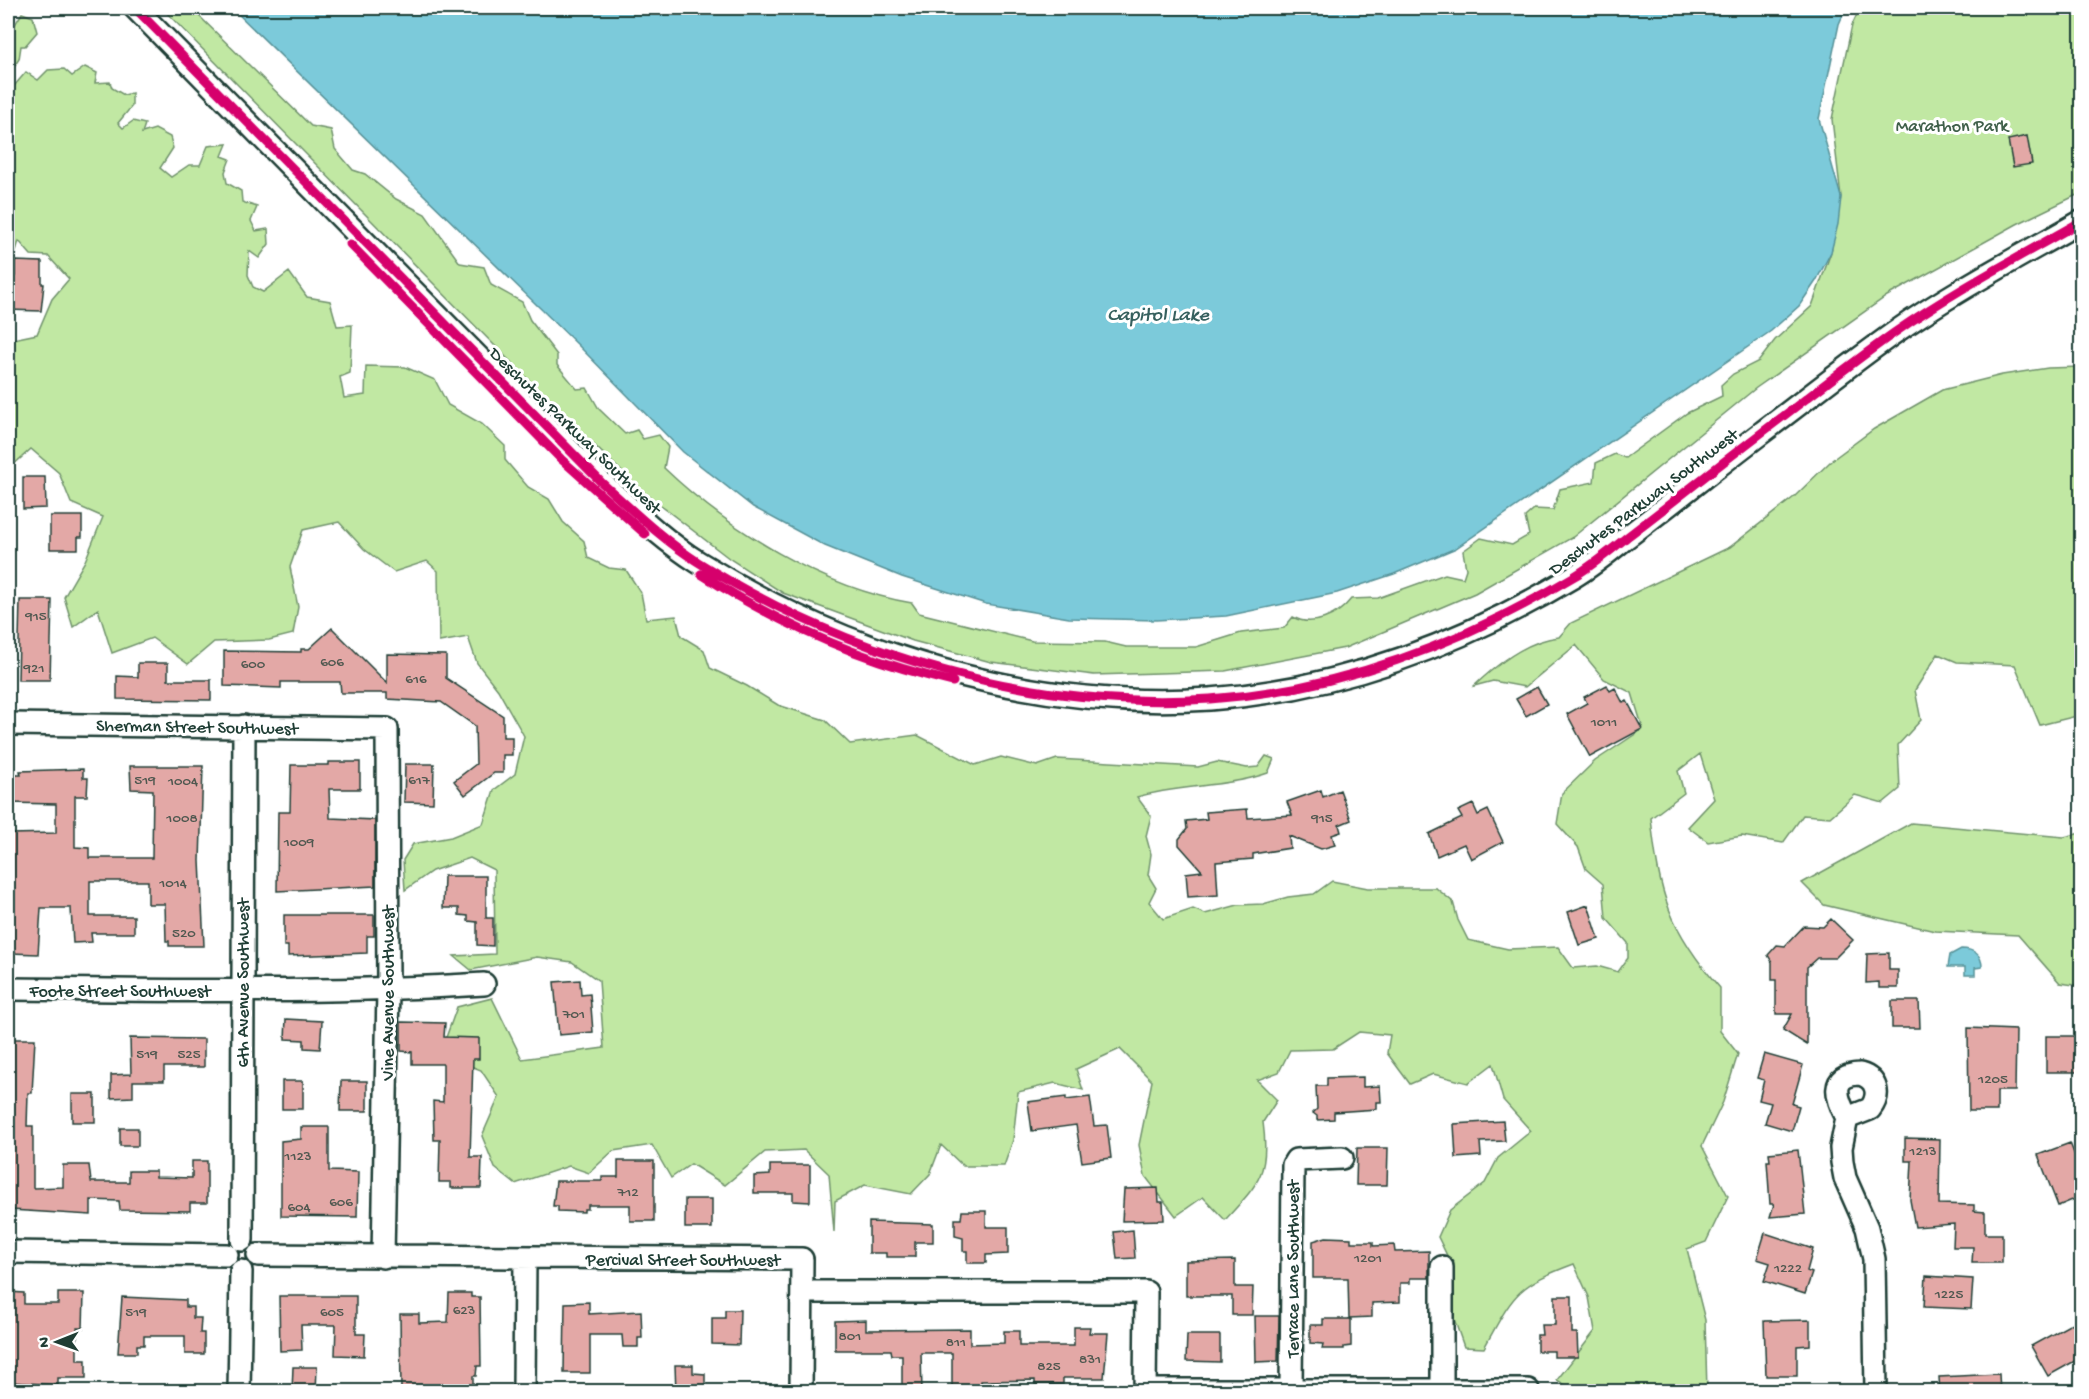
<svg xmlns="http://www.w3.org/2000/svg" width="2089" height="1399" viewBox="0 0 2089 1399" font-family="'Gochi Hand',sans-serif">
	<style>
		.green { fill: #c1e8a3; stroke: #70926c; stroke-width: 1.5 }
		.water { fill: #7ccada; stroke: #579298; stroke-width: 1.5 }
		.building { fill: #e3a8a6; stroke: #1f3d34; stroke-width: 1.5 }
		.lines { fill: none; stroke-linecap: round; stroke-linejoin: round }
		.minor-casing { stroke: #1f3d34; stroke-width: 26 }
		.minor { stroke: #fff; stroke-width: 21 }
		.cycleway-casing { stroke: #fff; stroke-width: 13 }
		.cycleway { stroke: #d6006c; stroke-width: 9 }
		.labels { text-anchor: middle; stroke-width: 6; stroke-linejoin: round; paint-order: stroke }
		.number-label { font-size: 15px; fill: #505850 }
		.park-label { font-size: 18px; fill: #3f5f4a; stroke: #fff }
		.street-label { font-size: 18px; fill: #1f3d34; stroke: #fff }
		.water-label { font-size: 20px; font-style: italic; fill: #36605e; stroke: #fff }
	</style>
	<rect width="100%" height="100%" fill="#fff"/>
	<filter id="ink" filterUnits="userSpaceOnUse"><feTurbulence type="fractalNoise" baseFrequency=".0167" numOctaves="2"/><feDisplacementMap in="SourceGraphic" scale="12" xChannelSelector="R" yChannelSelector="G"/><feConvolveMatrix kernelMatrix="1 2 1 2 8 2 1 2 1" color-interpolation-filters="sRGB"/></filter>
	<g filter="url(#ink)">
		<path class="green" d="M162,8H191L311,126L331,130L335,149L353,170L365,174L396,199L425,214L460,263L484,267L491,285L522,302L530,320L557,355V365L577,389L587,388L599,409L625,434L637,430L643,439L659,435L668,447L664,468C729,530 822,588 912,603L919,613L1032,641L1105,642L1126,647H1196L1241,633L1284,628L1293,617C1312,628 1338,616 1351,599L1378,598L1445,574L1463,578L1466,569L1463,551L1481,538L1512,545L1529,535L1525,517L1534,509L1553,510L1560,489L1594,482L1596,463L1615,454L1625,458L1687,413L1722,396L1721,385L1733,374L1759,361L1775,340L1812,306L1831,252L1841,197L1832,119L1852,25L1860,8H2081V193L2017,224L1887,296L1756,388L1573,537L1475,593L1345,648L1225,671L1094,675L991,662L913,641L783,593L730,559L643,492L569,421Z
			M22,13L33,17L37,32L25,46H21L19,59L8,76V42H10L14,26Z
			M85,67L97,73L95,83L110,82L112,88L124,95L132,93V106L118,123L123,128L133,121L145,124L142,133L155,129L170,137L173,148L160,168L171,177L189,165H200L208,146L227,144L222,156L230,159L225,172L227,183L241,191L242,202L257,207L251,221L256,231L268,229L269,244L259,258L249,251L248,275L253,287L263,292L289,272L307,297L330,301L337,326L352,325L350,373L340,377L344,398L365,395L366,366L405,367L435,380L448,405L482,424L505,446V460L528,487L549,499L563,522L584,541L588,558L609,568L626,570L641,593L646,619L676,616L681,636L704,650L710,668L747,686L778,705L825,720L850,744L917,735L975,765L1001,757L1037,766L1057,759L1198,767L1217,762L1247,768L1258,767L1266,756L1274,759L1268,773C1225,788 1180,784 1137,797L1151,816L1146,836L1151,854L1148,875L1156,888L1149,902L1163,919L1193,909L1205,914L1238,905L1263,904L1288,897L1314,894L1332,881L1368,888H1436L1453,902L1458,920L1468,940L1508,949L1558,947L1573,968L1597,966L1618,972L1628,958V943L1606,918L1603,884L1586,869L1578,847L1557,824L1562,793L1595,761L1643,729L1632,693L1604,679L1576,645L1525,687L1493,681L1474,686C1497,664 1527,640 1559,637L1571,623L1730,547L1794,497L1832,460L1874,429L1942,390L2002,375L2048,368L2081,367V715L2040,725L2015,665L1957,662L1938,654L1915,690L1921,720L1898,745L1900,789L1883,803L1855,795L1830,817L1803,815L1783,843L1742,836L1708,842L1688,827L1714,799L1700,754L1678,771L1684,793L1651,818C1659,895 1669,929 1720,988V1031L1738,1054L1723,1102L1702,1146L1728,1196L1706,1242L1687,1249L1705,1320L1707,1391H1575L1557,1380L1595,1331L1589,1297L1574,1264C1515,1286 1514,1294 1484,1348L1464,1347L1452,1313L1454,1270L1438,1237L1450,1210L1485,1183L1498,1158L1531,1131L1503,1100L1493,1064L1468,1083L1433,1074L1410,1084L1387,1053L1390,1035L1359,1032L1333,1049L1290,1050L1279,1072L1257,1080L1277,1100L1263,1122C1270,1174 1259,1183 1225,1220L1203,1197L1176,1216L1145,1176L1139,1145L1152,1081L1120,1049L1076,1069L1083,1090L1055,1083L1018,1092L1013,1140L1004,1166H963L941,1145L930,1174L911,1194L865,1185L835,1201L834,1232L829,1174L804,1150L765,1152L725,1185L691,1164L671,1178L652,1145L613,1151L589,1173L569,1166L515,1184L495,1168L482,1136L499,1097L481,1070L440,1054L457,1007L492,998L522,1059L604,1048L599,981L572,962L537,957L471,970L454,956L495,954L494,870L470,858L432,871L405,890L403,860L413,844L451,837L483,824L494,790L515,774L524,736L498,690L477,663L468,637L439,642L438,571L427,561L394,572L364,549L339,522L303,530L290,567L298,607L293,634L269,640L214,642L188,664L152,638L112,653L98,609L73,627L64,597L85,561L103,517L71,503L59,473L31,449L11,467L8,487V340L37,334L52,299L69,279L48,256L31,255L19,241L12,264L8,266V81L14,86L26,72L38,80L48,70L64,69L72,76Z
			M1911,823L2064,837L2081,833V986L2060,983L2018,935L1935,931L1824,905L1802,883Z"/>
		<path class="water" d="M232,8H1846L1839,24L1819,119L1841,197L1838,224L1831,252L1816,281L1799,306L1771,331L1456,548L1394,574L1337,593L1226,616L1156,620L1069,618L986,604L902,577L825,546L753,507L683,452L578,345Z
			M1961,949C1974,949 1982,955 1982,967L1975,968V975H1965V967H1948L1950,955Z"/>
		<path class="building" d="M2027,136L2032,164L2013,167L2008,140Z
			M15,261L42,262V284H44L41,311L8,310V277L15,276Z
			M23,477H45L46,508L23,509Z
			M50,516H82V537H78V549H50Z
			M20,600H52L50,680H18Z
			M332,628L387,683V654L446,655V678L503,716V737H512V755H503V773H494L465,795L454,781L476,764L475,726L441,702L387,699V693H341L340,682H281V688L224,686V651L301,652V649H309Z
			M138,663H168V680H211V700L117,699V676L138,677Z
			M1607,685L1610,691L1615,688L1623,703L1627,701L1642,729L1590,757L1567,714L1587,703L1584,697Z
			M1537,687L1547,704L1526,716L1516,699Z
			M329,762H360V789H329L330,818L375,820V886L277,891L278,812H290L291,765H329Z
			M405,764H434L433,803L404,802Z
			M130,766H203L200,861L204,946H169V941H166L165,904H148V881H90V916H134V933H91L92,942L73,943L71,908H41L38,954L10,953L11,940H8V888L12,882L11,834L56,833V804L9,803V775H21L20,771L83,769V778H88L87,796H75V847L89,848V858H152L153,790L131,789Z
			M1321,790L1323,797L1340,790L1351,820L1339,825L1341,832L1332,835L1335,845L1321,849L1289,836L1290,848L1253,854V859L1216,862L1218,895L1188,897L1186,873L1202,871L1179,845V839L1187,829L1186,821L1207,819L1206,812L1247,809L1248,818L1292,815L1287,802Z
			M1473,804L1478,815L1488,810L1503,842L1471,859L1464,844L1437,856L1429,834L1462,818L1458,811Z
			M444,876H486V918H493V946L477,945V922L468,921V916L459,915V908H443Z
			M1588,905L1599,939L1579,945L1568,912Z
			M284,915H374V936H367V953L288,956V946H284Z
			M1831,919L1853,940L1835,958H1817L1807,967V1045L1783,1030L1792,1014H1776V980H1772V962L1768,955L1777,945L1785,946L1804,926L1823,927Z
			M1889,953V970H1898V988H1879V982L1866,983L1867,954Z
			M580,980L581,995L590,994L593,1032L559,1035L554,982Z
			M1892,1001H1919L1920,1028H1892Z
			M286,1019L322,1021L320,1049L304,1048V1040L285,1039Z
			M401,1022L445,1023L444,1037L479,1038V1059H473L470,1157H482L481,1188H451V1182H439L440,1140H434L433,1101L443,1102V1064H412V1052L401,1051Z
			M1968,1028L2016,1030L2015,1091H1997V1111H1969Z
			M2046,1036H2082V1072H2046Z
			M130,1038L204,1039V1067H164V1081H133V1097L111,1098V1075L131,1074Z
			M8,1039H35L32,1093H28L27,1126H33V1188L63,1187V1165H89L91,1182H129V1171H156V1177L192,1178V1161H207V1203H190V1211L120,1210L119,1201L91,1200V1215L11,1210V1204H8Z
			M1764,1054L1803,1065L1792,1104L1799,1106L1792,1131L1765,1123L1771,1103L1759,1100L1764,1080L1757,1078Z
			M1363,1077V1087L1380,1086L1381,1102H1377V1109L1334,1112V1119L1317,1120V1116L1313,1113L1317,1109L1316,1086H1327V1078Z
			M282,1081H303V1109H282Z
			M341,1081H367V1111H340Z
			M72,1094H95V1122H72Z
			M1066,1097V1100L1090,1097L1094,1126L1107,1125L1111,1158L1082,1162L1076,1125L1032,1131L1028,1102Z
			M1503,1121L1505,1141L1480,1142L1481,1156L1456,1158L1454,1124Z
			M301,1127H329V1171L358,1172L357,1217L281,1216V1141L301,1139Z
			M120,1128H138V1146H120Z
			M1905,1138L1940,1139L1939,1204L1974,1205V1211L1985,1212V1234H2002V1263H1972L1973,1247H1953L1954,1224L1915,1227L1910,1200L1912,1161H1905Z
			M2070,1143L2082,1174V1196L2058,1206L2038,1155Z
			M1357,1148H1388L1387,1185H1356Z
			M1798,1150L1805,1214L1770,1217L1774,1204H1770L1767,1161H1770L1769,1153Z
			M618,1161H654V1221H630V1205H588V1209H584V1212L558,1211V1206H553L556,1181H602V1177H618Z
			M770,1165H810V1202L793,1201V1193H754V1176L770,1175Z
			M1158,1188L1159,1202H1163L1164,1220L1122,1221L1124,1189Z
			M685,1199H712V1228H685Z
			M962,1211H986V1227H1008V1254L986,1255V1263H967V1251H963V1238L955,1236V1219H961Z
			M869,1222L933,1224V1242H915V1257H886V1253H869Z
			M1133,1230L1135,1258L1117,1259L1114,1232Z
			M1765,1233L1813,1249L1807,1271L1812,1273L1805,1294L1764,1281L1770,1263L1757,1259Z
			M1326,1237L1351,1238V1242H1373V1246L1394,1245L1395,1252L1429,1251V1278H1410V1283H1400V1302L1372,1303V1317L1349,1318L1348,1278H1313V1241Z
			M1235,1260V1287H1253L1252,1315H1232V1296H1186V1261Z
			M1926,1276L1973,1279L1971,1309L1924,1307Z
			M8,1292L24,1293V1304H58V1293H84L83,1328H77V1360H86V1378H58V1385L9,1382Z
			M449,1293H471V1297H480L481,1366H477L476,1376H473V1392H401L400,1314H419V1323L448,1322Z
			M279,1296H356V1334H365L364,1356L335,1355L336,1325H301L302,1350L280,1351Z
			M1555,1296H1572V1333H1577L1578,1357H1554V1351H1537V1335H1542L1541,1325H1555Z
			M122,1297L186,1300V1307H193V1318H201L200,1333H204V1354H185V1336H144V1345H137V1353H118Z
			M589,1302V1314L641,1311L642,1338H638V1347H623L622,1335H590V1373H564L565,1303Z
			M725,1310H740L739,1345L712,1344V1318H725Z
			M1255,1316H1279L1278,1361L1256,1362Z
			M2082,1318V1357L2048,1376L2031,1346Z
			M1323,1319H1351V1346L1344,1347V1349H1322L1323,1344L1310,1343V1325H1323Z
			M866,1320V1330L970,1329V1344L1004,1343V1331H1019V1346H1074V1327H1090L1089,1333H1108L1104,1378H1063V1384H1035V1380L981,1381V1392H952V1353H921L922,1392H902V1355H892L891,1350H835V1321Z
			M1810,1320V1345L1797,1346V1376H1766L1764,1321Z
			M1187,1335H1220V1362L1186,1361Z
			M675,1365H693V1373L705,1374V1392H676Z
			M293,1367H317L316,1392H292Z
			M1999,1374L2000,1392H1940L1939,1377Z"/>
		<g class="lines">
			<defs>
				<path id="minor" d="M135,8L601,482C632,510 663,540 698,562C848,656 1032,711 1210,699C1339,690 1463,643 1573,577C1592,566 1610,551 1627,537C1672,503 1715,468 1760,434C1805,400 1849,365 1894,333C1954,291 2019,257 2082,221
					M8,724L387,729L388,989L383,1257
					M8,989C166,990 326,994 484,984
					M1860,1074C1877,1079 1881,1095 1870,1109L1847,1118C1837,1099 1828,1075 1860,1074Z
					M1847,1118L1841,1148L1842,1162L1845,1178L1867,1228L1874,1259L1876,1392
					M242,1240L244,726
					M8,1252L227,1255
					M258,1255L802,1259L801,1392
					M802,1292H1146L1145,1392
					M1291,1389L1293,1165L1296,1160L1342,1158
					M1145,1390H1528
					M239,1392L241,1271
					M524,1392L525,1258
					M1442,1392V1267"/>
			</defs>
			<use href="#minor" class="minor-casing"/>
			<use href="#minor" class="minor"/>
			<defs>
				<path id="cycleway" d="M135,8L601,482C632,510 663,540 698,562C848,656 1032,711 1210,699C1339,690 1463,643 1573,577C1592,566 1610,551 1627,537C1672,503 1715,468 1760,434C1805,400 1849,365 1894,333C1954,291 2019,257 2082,221
					M350,244L561,459L645,534
					M701,574C780,625 862,661 953,682"/>
			</defs>
			<use href="#cycleway" class="cycleway-casing"/>
			<use href="#cycleway" class="cycleway"/>
		</g>
	</g>
	<g class="labels">
		<g class="number-label">
			<text x="36" y="620">915</text>
			<text x="332" y="666">606</text>
			<text x="253" y="668">600</text>
			<text x="34" y="672">921</text>
			<text x="416" y="683">616</text>
			<text x="1604" y="726">1011</text>
			<text x="145" y="784">519</text>
			<text x="419" y="784">617</text>
			<text x="183" y="785">1004</text>
			<text x="182" y="822">1008</text>
			<text x="1322" y="822">915</text>
			<text x="299" y="846">1009</text>
			<text x="173" y="887">1014</text>
			<text x="184" y="937">520</text>
			<text x="574" y="1018">701</text>
			<text x="147" y="1058">519</text>
			<text x="189" y="1058">525</text>
			<text x="1993" y="1083">1205</text>
			<text x="1923" y="1155">1213</text>
			<text x="298" y="1160">1123</text>
			<text x="628" y="1196">712</text>
			<text x="341" y="1206">606</text>
			<text x="299" y="1211">604</text>
			<text x="1368" y="1262">1201</text>
			<text x="1788" y="1272">1222</text>
			<text x="1949" y="1298">1225</text>
			<text x="464" y="1314">623</text>
			<text x="136" y="1316">519</text>
			<text x="332" y="1316">605</text>
			<text x="850" y="1340">801</text>
			<text x="956" y="1346">811</text>
			<text x="1090" y="1363">831</text>
			<text x="1049" y="1370">825</text>
		</g>
		<g class="park-label">
			<text x="1952" y="131">Marathon Park</text>
		</g>
		<g class="street-label">
			<text transform="translate(576 430) rotate(44)" y="6">Deschutes Parkway Southwest</text>
			<text transform="translate(1643 501) rotate(-37)" y="6">Deschutes Parkway Southwest</text>
			<text transform="translate(197 726) rotate(1)" y="6">Sherman Street Southwest</text>
			<text transform="translate(242 983) rotate(-90)" y="6">6th Avenue Southwest</text>
			<text x="120" y="996">Foote Street Southwest</text>
			<text transform="translate(387 993) rotate(-90)" y="6">Vine Avenue Southwest</text>
			<text x="683" y="1265">Percival Street Southwest</text>
			<text transform="translate(1292 1269) rotate(-90)" y="6">Terrace Lane Southwest</text>
		</g>
		<g class="water-label">
			<text x="1158" y="320">Capitol Lake</text>
		</g>
	</g>
	<rect width="2089" height="1399" fill="none" stroke="#fff" stroke-width="30"/>
	<rect x="15" y="15" width="2059" height="1369" fill="none" stroke="#1f3d34" stroke-width="2" filter="url(#ink)"/>
	<g transform="translate(57 1342) rotate(269)" stroke="#ffffff" stroke-width="4.5" paint-order="stroke">
	<path d="M0-4.5L10 22L0 15L-10 22Z" fill="#1f3d34"/>
	<text y="-9" font-size="16" font-weight="bold" text-anchor="middle" fill="#1f3d34">N</text>
	</g>
</svg>
